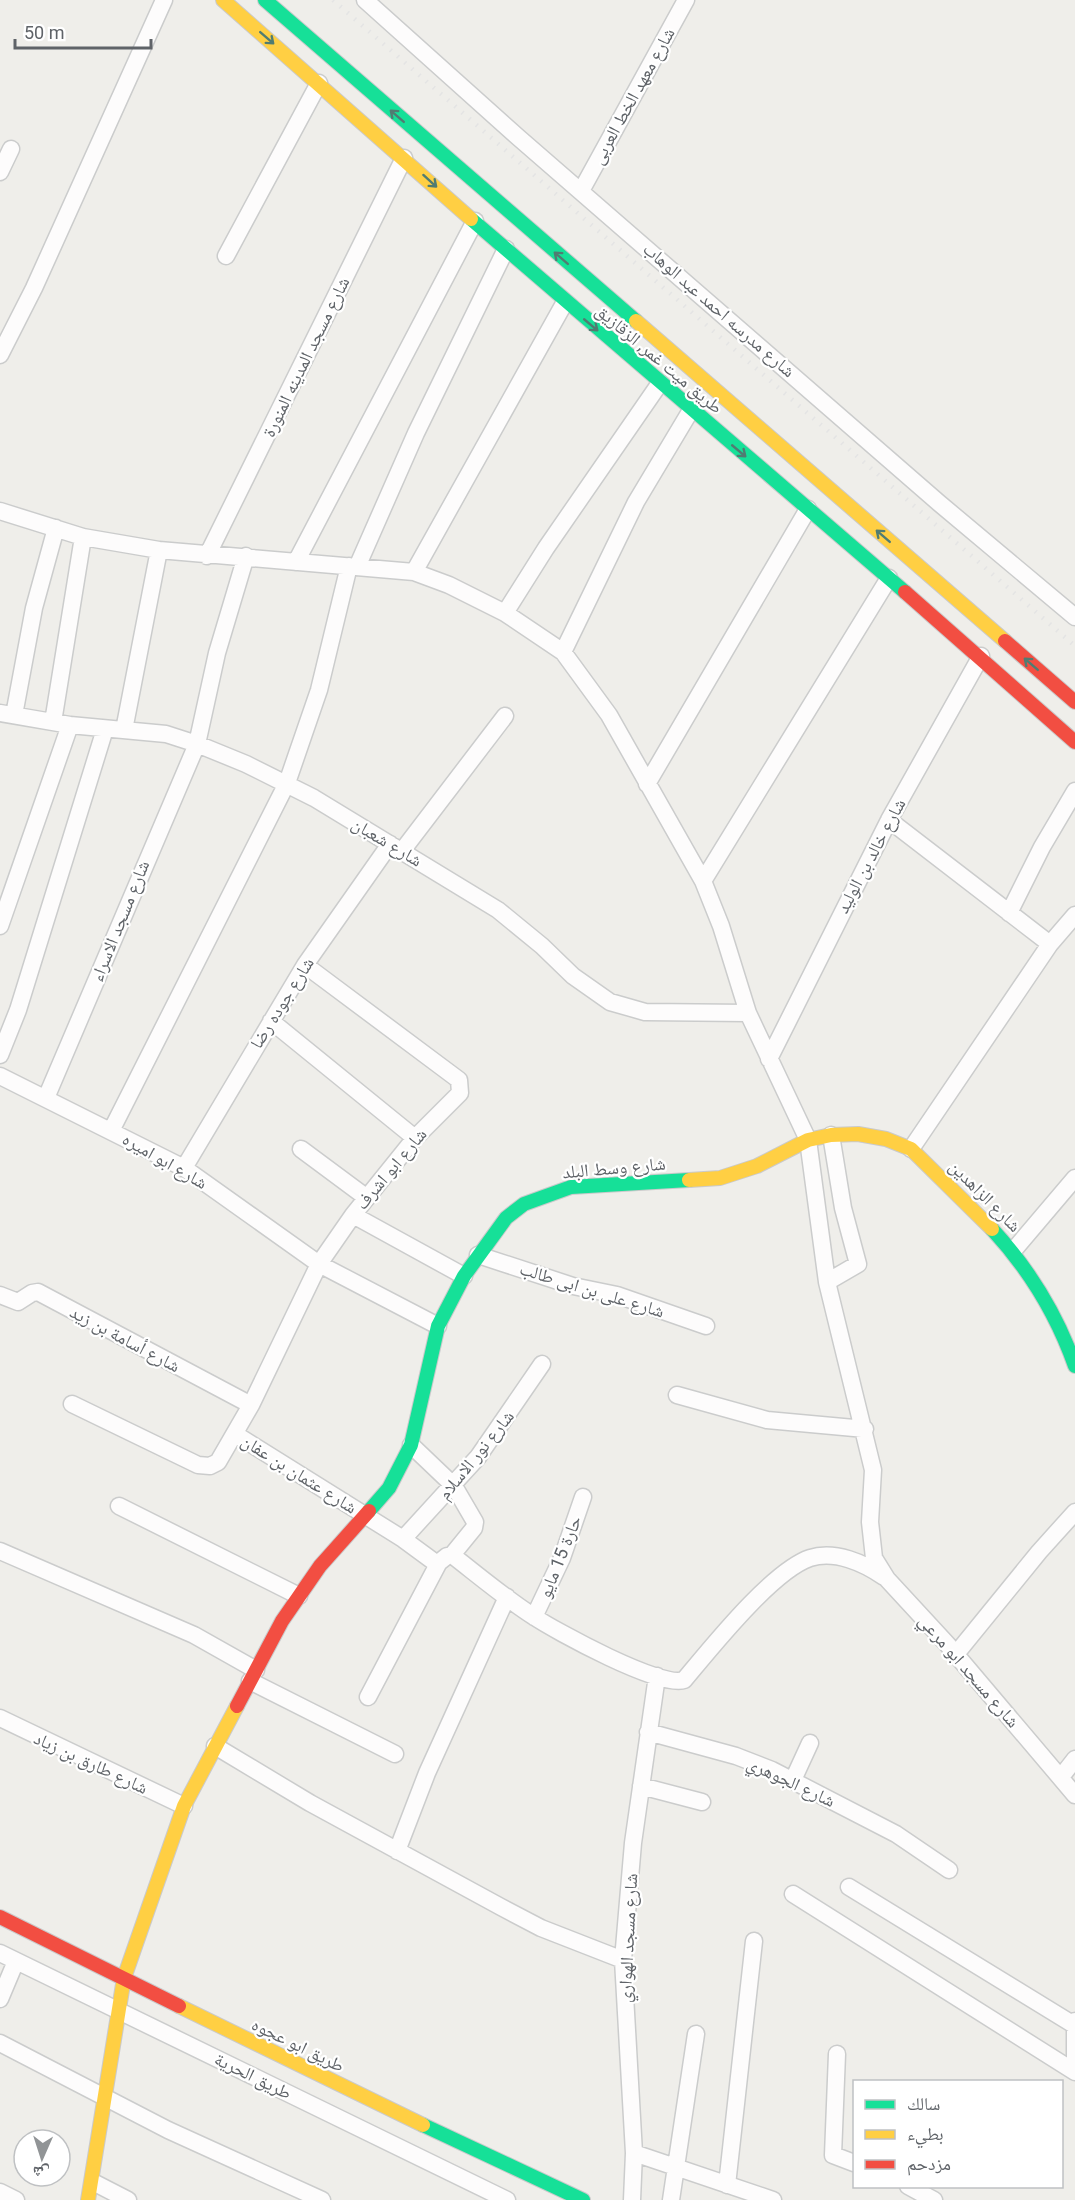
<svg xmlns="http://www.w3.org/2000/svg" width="1075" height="2200" viewBox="0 0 1075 2200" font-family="Roboto,'Noto Naskh Arabic',sans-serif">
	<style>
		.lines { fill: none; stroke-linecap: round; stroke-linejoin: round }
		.street-casing { stroke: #cbcccc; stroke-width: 19 }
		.fast-casing { stroke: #cacacb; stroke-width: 16 }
		.slow-casing { stroke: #cacacb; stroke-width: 16 }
		.jam-casing { stroke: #cacacb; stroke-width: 16 }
		.street { stroke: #fdfcfc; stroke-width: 16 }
		.fast { stroke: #16e098; stroke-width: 14 }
		.slow { stroke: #ffcf43; stroke-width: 14 }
		.jam { stroke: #f24e42; stroke-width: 14 }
		.rail { stroke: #e4e4e4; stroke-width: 4.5; stroke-dasharray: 1.5 8; stroke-linecap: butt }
		.oneway { stroke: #507c72 }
		.labels { text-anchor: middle; stroke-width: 4.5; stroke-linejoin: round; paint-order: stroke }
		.street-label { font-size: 18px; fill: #5f6368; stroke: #fff }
	</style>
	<rect width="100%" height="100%" fill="#efeeea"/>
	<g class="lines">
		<defs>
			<path id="street" d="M365,0L519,138L939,503L1075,617
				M0,172L11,149
				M581,191L686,0
				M226,256L319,83
				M565,302L414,572L449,585L505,613L563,652L609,715L703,881L721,926L748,1013L808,1140L827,1282L873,1470L870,1522L874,1558L887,1579L947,1644L1075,1795
				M0,355L34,288L164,0
				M0,511L83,537L159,550L414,572
				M207,556L404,158
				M296,562L475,221
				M357,567L416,433L506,249
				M505,613L546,548L660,383
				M563,652L636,502L691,410
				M0,713L70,725L166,734L197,744L246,764L314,798L498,910L542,946L573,976L610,1002L645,1012L748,1013
				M14,715L34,608L56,528
				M53,722L83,537
				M124,730L159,550
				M647,784L808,509
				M889,820L1050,944
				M402,851L505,716
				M703,881L889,578
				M1009,913L1042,847L1075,791
				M0,926L70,725
				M271,1021L415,1138
				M0,1055L18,1010L105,729
				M769,1059L889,820L981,656
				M0,1076L184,1168L319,1264L438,1326
				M46,1098L197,744L217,653L246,556
				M111,1131L287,783L319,690L349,566
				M301,1149L367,1198
				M911,1149L1050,944L1075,915
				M184,1168L305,965L390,844
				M353,1215L464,1276
				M1013,1251L1075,1178
				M478,1255L573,1286L617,1295L706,1326
				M827,1282L858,1264L843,1208L831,1135
				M0,1295L18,1302L32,1293L38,1292L251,1405
				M677,1395L767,1420L865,1429
				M72,1404L198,1465L210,1466L218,1462L251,1405L319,1264L353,1215L415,1138L460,1093L459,1080L305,965
				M235,1434L403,1539L437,1564L447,1556L452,1555C479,1576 505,1598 533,1616C555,1631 662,1689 684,1680C711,1648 772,1571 810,1558C835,1550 864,1563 884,1577
				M411,1445L454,1486L475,1522L474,1528L452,1555
				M119,1506L299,1596
				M403,1539L478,1457L542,1364
				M0,1551L194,1635L256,1670
				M534,1617L562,1558L583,1497
				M956,1654L1039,1552L1075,1512
				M250,1681L395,1754
				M368,1697L438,1564
				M0,1718L184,1806
				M648,1732L736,1756L772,1770L896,1834L949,1870
				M215,1746L310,1803L501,1907L541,1928L623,1960
				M1061,1777L1075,1759
				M793,1780L810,1743
				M641,1786L702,1802
				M397,1851L427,1773L507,1597
				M849,1887L1074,2025
				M793,1894L1075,2072
				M0,1953L507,2200
				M0,1999L16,1961
				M1075,2021V2067
				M0,2043L168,2130L322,2200
				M837,2054L833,2155L854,2163
				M634,2153L773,2200
				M93,2182L128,2200
				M727,2185L754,1941
				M908,2186L934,2200
				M0,2192L16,2200
				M632,2200L634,2153L623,1960L633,1843L657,1676
				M671,2200L696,2034"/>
			<path id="fast" d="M265,0L636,321
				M471,219L905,592
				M992,1229C1029,1269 1057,1315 1075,1366
				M369,1511L389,1488L411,1445L438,1326L464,1276L506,1218L524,1204L571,1187L689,1180
				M423,2125L583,2200"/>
			<path id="slow" d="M223,0L471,219
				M636,321L1005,641
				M689,1180L720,1178L757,1166L808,1140L831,1135L858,1134L886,1139L911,1149L992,1229
				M179,2006L423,2125
				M88,2200L124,1978L184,1806L237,1706"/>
			<path id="jam" d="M905,592L1075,742
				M1005,641L1075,702
				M237,1706L282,1621L320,1566L369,1511
				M0,1917L179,2006"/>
		</defs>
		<use href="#street" class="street-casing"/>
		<use href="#fast" class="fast-casing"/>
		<use href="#slow" class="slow-casing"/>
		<use href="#jam" class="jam-casing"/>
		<use href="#street" class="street"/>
		<use href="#fast" class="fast"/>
		<use href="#slow" class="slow"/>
		<use href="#jam" class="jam"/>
		<path class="rail" d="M333,0L1075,646"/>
	</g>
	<defs><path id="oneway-shaft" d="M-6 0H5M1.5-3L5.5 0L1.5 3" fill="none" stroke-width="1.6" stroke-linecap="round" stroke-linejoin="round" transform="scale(1.5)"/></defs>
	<g class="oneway">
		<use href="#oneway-shaft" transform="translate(267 38) rotate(41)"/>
		<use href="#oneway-shaft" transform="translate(397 116) rotate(-139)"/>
		<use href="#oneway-shaft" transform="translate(430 181) rotate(42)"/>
		<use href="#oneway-shaft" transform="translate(561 258) rotate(-139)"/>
		<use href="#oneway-shaft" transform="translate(591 325) rotate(40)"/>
		<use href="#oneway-shaft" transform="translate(739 451) rotate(40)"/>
		<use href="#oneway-shaft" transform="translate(883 536) rotate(-139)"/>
		<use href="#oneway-shaft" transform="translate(1031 664) rotate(-139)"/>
	</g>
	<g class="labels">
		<g class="street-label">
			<text transform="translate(633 96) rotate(-61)" y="6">شارع معهد الخط العربى</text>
			<text transform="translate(719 310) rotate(41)" y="6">شارع مدرسه احمد عبد الوهاب</text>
			<text transform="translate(306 357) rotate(-64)" y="6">شارع مسجد المدينه المنورة</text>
			<text transform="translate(659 359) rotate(40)" y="6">طريق ميت غمر, الزقازيق</text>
			<text transform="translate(387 842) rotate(31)" y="6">شارع شعبان</text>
			<text transform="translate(871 856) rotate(-62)" y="6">شارع خالد بن الوليد</text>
			<text transform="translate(120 921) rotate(-68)" y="6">شارع مسجد الاسراء</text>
			<text transform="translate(282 1003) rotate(-58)" y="6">شارع جوده رضا</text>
			<text transform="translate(165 1161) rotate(30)" y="6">شارع ابو اميره</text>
			<text transform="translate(614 1168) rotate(-5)" y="6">شارع وسط البلد</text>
			<text transform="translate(391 1169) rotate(-50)" y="6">شارع ابو اشرف</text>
			<text transform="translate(985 1196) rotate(45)" y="6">شارع الزاهدين</text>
			<text transform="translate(592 1290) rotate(17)" y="6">شارع على بن ابى طالب</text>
			<text transform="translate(125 1339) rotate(28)" y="6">شارع أسامة بن زيد</text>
			<text transform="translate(476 1455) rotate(-51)" y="6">شارع نور الاسلام</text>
			<text transform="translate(299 1474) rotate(32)" y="6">شارع عثمان بن عفان</text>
			<text transform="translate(560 1557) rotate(-68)" y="6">حارة 15 مايو</text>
			<text transform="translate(969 1671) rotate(49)" y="6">شارع مسجد ابو مرعي</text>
			<text transform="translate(91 1763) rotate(25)" y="6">شارع طارق بن زياد</text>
			<text transform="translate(791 1782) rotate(25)" y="6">شارع الجوهري</text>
			<text transform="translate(628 1938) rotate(-87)" y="6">شارع مسجد الهواري</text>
			<text transform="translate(298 2045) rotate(26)" y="6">طريق ابو عجوه</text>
			<text transform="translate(253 2076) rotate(26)" y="6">طريق الحرية</text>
		</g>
	</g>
	<rect x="853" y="2080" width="210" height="108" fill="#ffffff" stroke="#bfc1c3" stroke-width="1.5"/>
	<rect x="865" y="2100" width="30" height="9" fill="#16e098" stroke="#bfc1c3" stroke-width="1.5"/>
	<text x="907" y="2110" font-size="18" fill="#5f6368">سالك</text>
	<rect x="865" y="2130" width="30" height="9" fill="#ffcf43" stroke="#bfc1c3" stroke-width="1.5"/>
	<text x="907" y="2140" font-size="18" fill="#5f6368">بطيء</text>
	<rect x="865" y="2160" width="30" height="9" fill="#f24e42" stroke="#bfc1c3" stroke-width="1.5"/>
	<text x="907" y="2170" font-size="18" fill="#5f6368">مزدحم</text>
	<g transform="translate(42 2158) rotate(183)"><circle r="28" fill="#ffffff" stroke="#bfc1c3" stroke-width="1.5"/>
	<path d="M0-4.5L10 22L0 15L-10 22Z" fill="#919496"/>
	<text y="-9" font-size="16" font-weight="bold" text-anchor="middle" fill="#5f6368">ش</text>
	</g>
	<path d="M15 39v9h136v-9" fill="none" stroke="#5f6368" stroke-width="3"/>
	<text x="24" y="39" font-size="18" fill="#5f6368" stroke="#ffffff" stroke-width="4.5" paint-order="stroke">50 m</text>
</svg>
